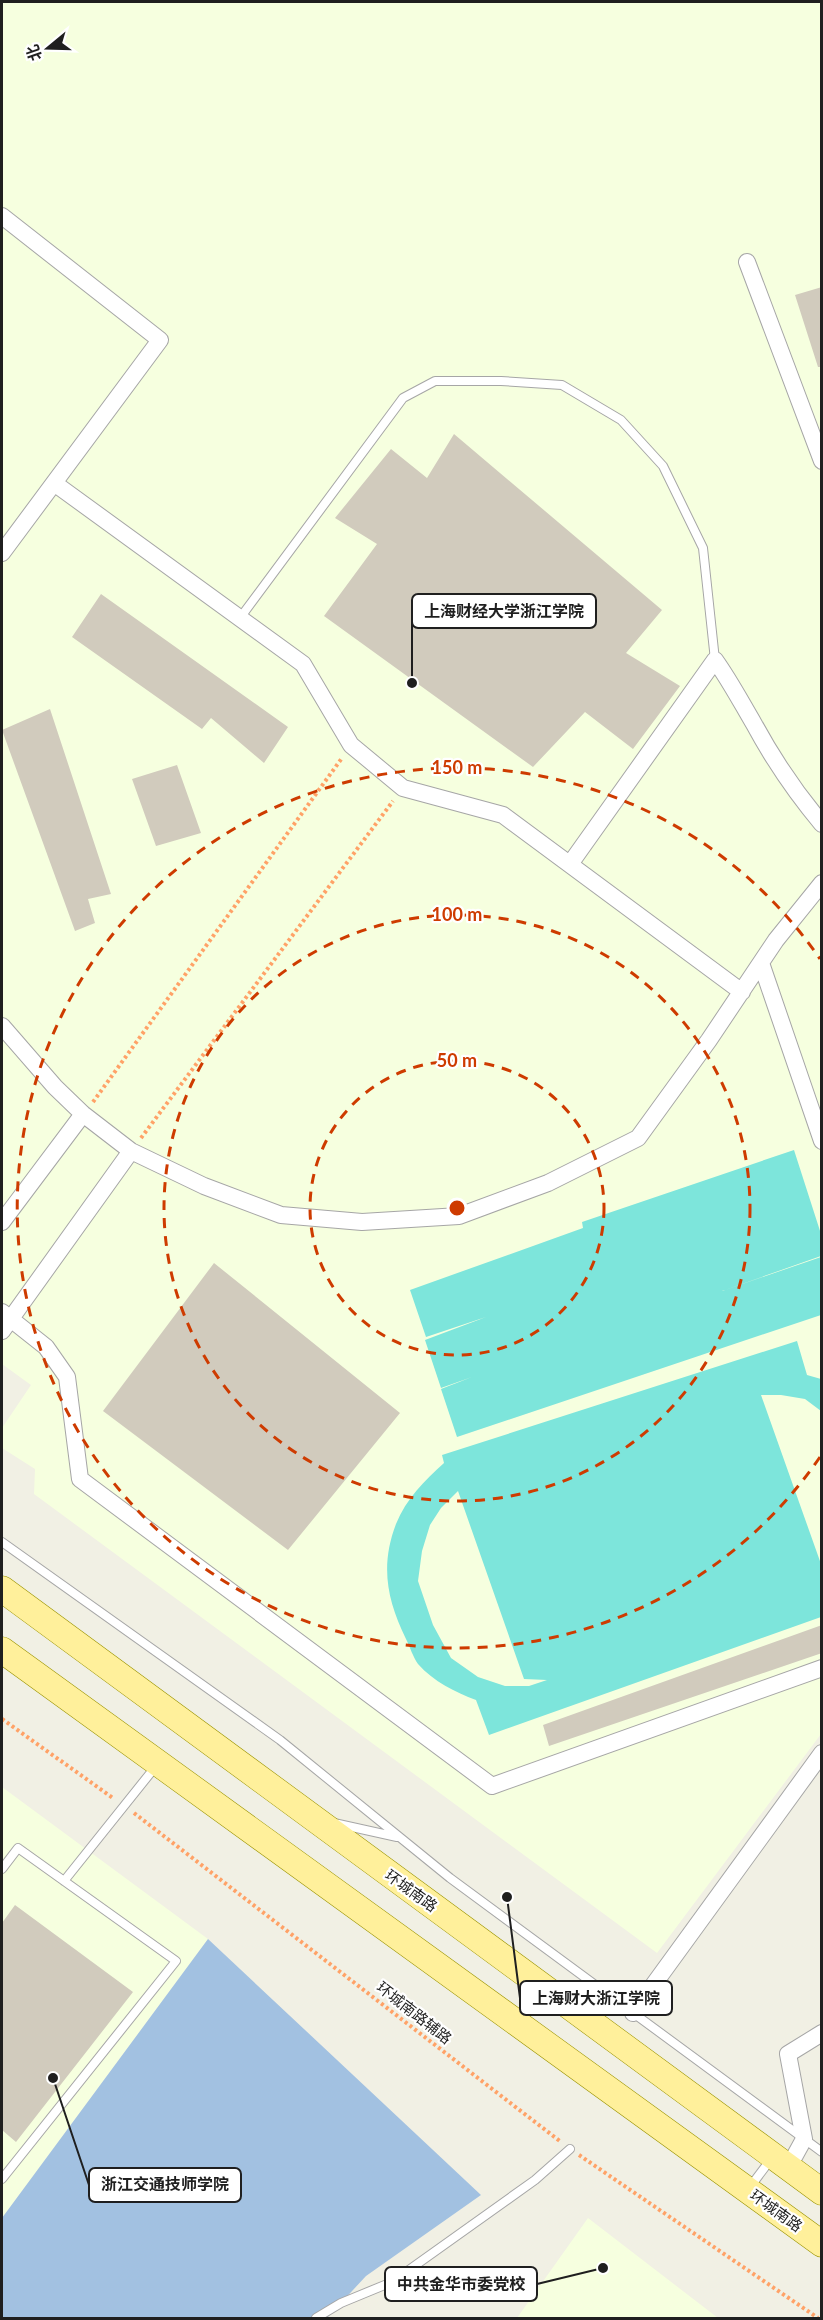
<svg xmlns="http://www.w3.org/2000/svg" width="823" height="2320" viewBox="0 0 823 2320" font-family="Lato,'Noto Sans SC',sans-serif">
	<style>
		.education { fill: #f6ffdf }
		.pitch { fill: #7de5db; fill-rule: evenodd }
		.water { fill: #a2c1e1 }
		.building { fill: #d1cbbd }
		.lines { fill: none; stroke-linecap: round; stroke-linejoin: round }
		.lane-casing { stroke: #a6a6a6; stroke-width: 10 }
		.street-casing { stroke: #a6a6a6; stroke-width: 18 }
		.primary-casing { stroke: #9a9300; stroke-width: 27 }
		.path { stroke: #ffa267; stroke-width: 4; stroke-dasharray: 3 3; stroke-linecap: butt }
		.lane { stroke: #fff; stroke-width: 8 }
		.street { stroke: #fff; stroke-width: 16 }
		.primary { stroke: #fff09b; stroke-width: 26 }
		.ring { fill: none; stroke: #ce3b00; stroke-width: 3; stroke-dasharray: 10 8 }
		.labels { text-anchor: middle; stroke-width: 4.5; stroke-linejoin: round; paint-order: stroke }
		.street-label { font-size: 15px; fill: #1f1f1f; stroke: #fff }
		.centre { fill: #ce3b00; stroke: #fff; stroke-width: 3 }
		.ring-label { font-size: 18px; text-anchor: middle; font-weight: bold; fill: #ce3b00; stroke: #fff; stroke-width: 4.5; stroke-linejoin: round; paint-order: stroke }
		.leader { fill: none; stroke: #1f1f1f; stroke-width: 2 }
		.callout-dot { fill: #1f1f1f; stroke: #fff; stroke-width: 2 }
		.callout { fill: #fff; stroke: #1f1f1f; stroke-width: 2 }
		.callout-label { font-size: 16px; text-anchor: middle; font-weight: bold; fill: #1f1f1f }
	</style>
	<rect width="100%" height="100%" fill="#f1f0e4"/>
	<path class="education" d="M2,2H821V1734L657,1953L34,1494L35,1469L2,1448V1428L31,1385L2,1364Z
		M2,1787L208,1939L2,2218Z
		M588,2218L718,2318H517Z"/>
	<path class="pitch" d="M794,1150L821,1234V1256L722,1291L821,1257V1315L457,1437L441,1389L472,1377L441,1388L425,1340L486,1317L426,1337L410,1290L583,1228L582,1222Z
		M797,1341L807,1375L821,1379V1411L805,1399L781,1395H761L821,1564V1617L489,1735L476,1700C455,1692 434,1682 418,1664C413,1657 410,1647 406,1639C387,1600 380,1566 396,1524C406,1499 425,1480 444,1463L442,1455ZM458,1491L524,1679L547,1680L529,1686H505L478,1677L451,1658L433,1625L418,1581L422,1551L430,1525L441,1508Z"/>
	<path class="water" d="M208,1939L481,2195L366,2276L327,2318H2V2218Z"/>
	<path class="building" d="M822,287V367H818L795,295Z
		M454,434L662,610L626,653L680,686L633,749L585,712L533,767L324,616L377,544L335,518L391,449L427,478Z
		M101,594L288,727L264,763L211,718L202,729L72,637Z
		M50,709L111,894L88,899L95,923L75,931L2,730Z
		M177,765L201,833L156,846L132,779Z
		M214,1263L400,1413L288,1550L103,1411Z
		M822,1625V1653L549,1746L543,1725Z
		M15,1905L133,1992L16,2142L2,2130V1923Z"/>
	<g class="lines">
		<defs>
			<path id="lane" d="M240,618L403,398L435,381H501L562,385L621,420L663,466L703,548L715,660
				M2,1542L280,1740L450,1878L822,2152
				M334,1823L397,1837
				M2,1869L18,1848L176,1961L2,2179
				M64,1881L156,1766
				M750,2187L771,2159
				M316,2318L341,2303L392,2282L535,2180L570,2149"/>
			<path id="street" d="M2,216L160,340L2,553
				M747,262L822,461
				M54,483L303,664L351,745L403,788L503,815L742,992
				M570,864L715,660C730,681 741,702 754,724C773,759 796,793 822,824
				M761,963L822,1141
				M2,1026L55,1087L83,1114L131,1151L204,1186L281,1215L362,1222L459,1216L548,1183L638,1138L709,1040L776,940L822,883
				M2,1222L83,1114
				M2,1312L46,1347L67,1377L80,1479L492,1786L822,1668
				M2,1331L131,1151
				M633,2013L822,1753
				M788,2168L804,2139L788,2054L822,2033"/>
			<path id="primary" d="M2,1589L822,2192
				M2,1650L822,2244"/>
		</defs>
		<use href="#lane" class="lane-casing"/>
		<use href="#street" class="street-casing"/>
		<use href="#primary" class="primary-casing"/>
		<path class="path" d="M93,1102L342,758
			M141,1138L393,801
			M2,1719L113,1798
			M134,1813L561,2142
			M579,2155L818,2318"/>
		<use href="#lane" class="lane"/>
		<use href="#street" class="street"/>
		<use href="#primary" class="primary"/>
	</g>
	<g class="ring">
		<circle cx="457" cy="1208" r="147"/>
		<circle cx="457" cy="1208" r="293"/>
		<path d="M820 1457A440 440 0 1 1 820 959"/>
	</g>
	<g class="labels">
		<g class="street-label">
			<text transform="translate(411 1891) rotate(36)" y="5">环城南路</text>
			<text transform="translate(414 2013) rotate(38)" y="5">环城南路辅路</text>
			<text transform="translate(776 2211) rotate(36)" y="5">环城南路</text>
		</g>
	</g>
	<circle cx="457" cy="1208" r="9" class="centre"/>
	<g class="ring-label">
		<text x="457" y="774">150 m</text>
		<text x="457" y="921">100 m</text>
		<text x="457" y="1067">50 m</text>
	</g>
	<path class="leader" d="M412 683L412 611M507 1897L520 1998M53 2078L89 2185M603 2268L537 2284"/>
	<g class="callout-dot">
		<circle cx="412" cy="683" r="6"/>
		<circle cx="507" cy="1897" r="6"/>
		<circle cx="53" cy="2078" r="6"/>
		<circle cx="603" cy="2268" r="6"/>
	</g>
	<g class="callout">
		<rect x="412" y="594" width="184" height="34" rx="6"/>
		<rect x="520" y="1981" width="152" height="34" rx="6"/>
		<rect x="89" y="2168" width="152" height="34" rx="6"/>
		<rect x="385" y="2267" width="152" height="34" rx="6"/>
	</g>
	<g class="callout-label">
		<text x="504" y="617">上海财经大学浙江学院</text>
		<text x="596" y="2004">上海财大浙江学院</text>
		<text x="165" y="2190">浙江交通技师学院</text>
		<text x="461" y="2290">中共金华市委党校</text>
	</g>
	<rect width="823" height="2320" fill="none" stroke="#1f1f1f" stroke-width="6"/>
	<g transform="translate(48 48) rotate(251)" stroke="#ffffff" stroke-width="4.5" paint-order="stroke">
	<path d="M0-4.5L10 22L0 15L-10 22Z" fill="#1f1f1f"/>
	<text y="-9" font-size="16" font-weight="bold" text-anchor="middle" fill="#1f1f1f">北</text>
	</g>
</svg>
